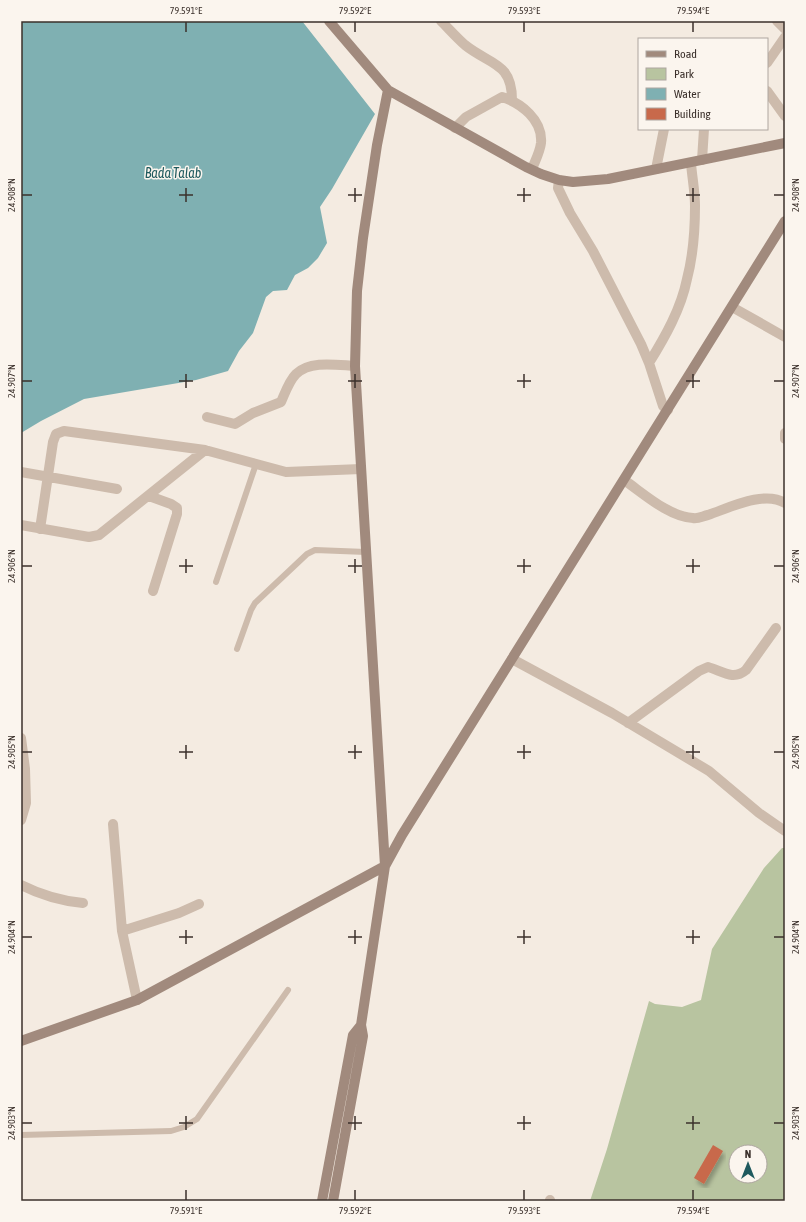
<svg xmlns="http://www.w3.org/2000/svg" width="806" height="1222" viewBox="0 0 806 1222" font-family="'Asap Condensed',sans-serif">
	<style>
		.green { fill: #b8c4a0; fill-rule: evenodd }
		.water { fill: #7fb0b2 }
		.building { fill: #c8694b; filter: url(#shadow) }
		.lines { fill: none; stroke-linecap: round; stroke-linejoin: round }
		.lane { stroke: #cdbbac; stroke-width: 6 }
		.street { stroke: #cdbbac; stroke-width: 10 }
		.secondary { stroke: #a18a7d; stroke-width: 10 }
		.ticks { fill: none; stroke: #3b302b; stroke-width: 1.5 }
		.labels { text-anchor: middle; stroke-width: 3; stroke-linejoin: round; paint-order: stroke }
		.water-label { font-size: 14px; font-style: italic; fill: #1f5a5e; stroke: #fbf5ee }
		.neatline { fill: none; stroke: #3b302b; stroke-width: 1.5 }
		.ticks-label { font-size: 10px; text-anchor: middle; fill: #3b302b }
	</style>
	<defs>
		<filter id="shadow"><feDropShadow dx="2.5" dy="4.5" stdDeviation="2" flood-color="#0004"/></filter>
	</defs>
	<rect width="100%" height="100%" fill="#f4ebe1"/>
	<path class="green" d="M782,848H785V1201H590L607,1149L649,1001L655,1004L682,1007L701,1000L712,949L764,868ZM736,1152H760V1176H736Z"/>
	<path class="water" d="M21,21H302L375,114L332,189L320,207L327,243L318,258L308,268L295,275L287,290L273,291L266,297L253,333L239,351L228,371L196,380L84,399L41,421L21,433Z"/>
	<path class="building" d="M713,1145L723,1151L704,1184L694,1178Z"/>
	<g class="lines">
		<path class="lane" d="M216,582L256,464
			M237,649L251,610L255,603L307,554L315,550L366,552
			M21,1135L171,1131L184,1127L197,1119L288,990"/>
		<path class="street" d="M441,21C449,29 457,38 465,45C490,65 512,62 512,100
			M777,21L785,29
			M767,63L785,37
			M767,91L785,116
			M455,128L466,117L502,97C521,103 543,120 541,143C540,152 535,161 532,169
			M702,160L704,129
			M656,169L664,129
			M559,180L558,188L570,213L593,251L641,344L649,363L663,406L668,410
			M732,307L785,337
			M649,363C665,337 681,309 687,279C693,256 695,229 695,206C695,191 692,177 691,163
			M207,417L235,424L253,413L281,402C285,393 289,381 296,374C310,360 337,365 355,366
			M785,433V439
			M21,472L117,489
			M624,480C643,493 669,517 693,518C698,519 703,516 708,515C729,508 764,490 785,503
			M149,496L171,504L177,508V514L153,591
			M21,525L89,537L99,535L205,450
			M40,529L53,442L56,434L64,431L205,450L286,472L361,469
			M512,659L612,713L709,771L759,813L785,831
			M628,723L699,671L708,667C722,671 733,681 746,670L776,628
			M21,738L25,769L26,803L21,820
			M113,824L122,931L137,1000
			M21,885C41,895 61,901 83,903
			M122,931L179,913L199,904
			M550,1201V1200"/>
		<path class="secondary" d="M329,21L388,90L526,167L541,174L559,180L573,182L608,179L785,143
			M21,1041L137,1000L385,866L402,835L785,221
			M322,1201L353,1035L361,1025
			M333,1201L363,1036L361,1025L385,866L355,366L357,291L363,238L377,145L388,90"/>
	</g>
	<path class="ticks" d="M186,22V32M355,22V32M524,22V32M693,22V32M186,188V202M355,188V202M524,188V202M693,188V202M22,195H32M179,195H193M348,195H362M517,195H531M686,195H700M774,195H784M186,374V388M355,374V388M524,374V388M693,374V388M22,381H32M179,381H193M348,381H362M517,381H531M686,381H700M774,381H784M186,559V573M355,559V573M524,559V573M693,559V573M22,566H32M179,566H193M348,566H362M517,566H531M686,566H700M774,566H784M186,745V759M355,745V759M524,745V759M693,745V759M22,752H32M179,752H193M348,752H362M517,752H531M686,752H700M774,752H784M186,930V944M355,930V944M524,930V944M693,930V944M22,937H32M179,937H193M348,937H362M517,937H531M686,937H700M774,937H784M186,1116V1130M355,1116V1130M524,1116V1130M693,1116V1130M22,1123H32M179,1123H193M348,1123H362M517,1123H531M686,1123H700M774,1123H784M186,1190V1200M355,1190V1200M524,1190V1200M693,1190V1200"/>
	<g class="labels">
		<g class="water-label">
			<text x="173" y="178">Bada Talab</text>
		</g>
	</g>
	<rect width="806" height="1222" fill="none" stroke="#fbf5ee" stroke-width="44"/>
	<rect x="638" y="38" width="130" height="92" fill="#fbf5ee" stroke="#aea6a0"/>
	<rect x="646" y="51" width="20" height="6" fill="#a18a7d" stroke="#aea6a0"/>
	<text x="674" y="58" font-size="12" fill="#3b302b">Road</text>
	<rect x="646" y="68" width="20" height="12" fill="#b8c4a0" stroke="#aea6a0"/>
	<text x="674" y="78" font-size="12" fill="#3b302b">Park</text>
	<rect x="646" y="88" width="20" height="12" fill="#7fb0b2" stroke="#aea6a0"/>
	<text x="674" y="98" font-size="12" fill="#3b302b">Water</text>
	<rect x="646" y="108" width="20" height="12" fill="#c8694b" stroke="#aea6a0"/>
	<text x="674" y="118" font-size="12" fill="#3b302b">Building</text>
	<g transform="translate(748 1164)"><circle r="19" fill="#fbf5ee" stroke="#aea6a0"/>
	<path d="M0-3L7 15L0 10L-7 15Z" fill="#1f5a5e"/>
	<text y="-6" font-size="11" font-weight="bold" text-anchor="middle" fill="#3b302b">N</text>
	</g>
	<rect x="22" y="22" width="762" height="1178" class="neatline"/>
	<g class="ticks-label">
		<text x="186" y="14">79.591°E</text>
		<text x="355" y="14">79.592°E</text>
		<text x="524" y="14">79.593°E</text>
		<text x="693" y="14">79.594°E</text>
		<text transform="translate(11 195) rotate(-90)" y="4">24.908°N</text>
		<text transform="translate(795 195) rotate(-90)" y="4">24.908°N</text>
		<text transform="translate(11 381) rotate(-90)" y="4">24.907°N</text>
		<text transform="translate(795 381) rotate(-90)" y="4">24.907°N</text>
		<text transform="translate(11 566) rotate(-90)" y="4">24.906°N</text>
		<text transform="translate(795 566) rotate(-90)" y="4">24.906°N</text>
		<text transform="translate(11 752) rotate(-90)" y="4">24.905°N</text>
		<text transform="translate(795 752) rotate(-90)" y="4">24.905°N</text>
		<text transform="translate(11 937) rotate(-90)" y="4">24.904°N</text>
		<text transform="translate(795 937) rotate(-90)" y="4">24.904°N</text>
		<text transform="translate(11 1123) rotate(-90)" y="4">24.903°N</text>
		<text transform="translate(795 1123) rotate(-90)" y="4">24.903°N</text>
		<text x="186" y="1214">79.591°E</text>
		<text x="355" y="1214">79.592°E</text>
		<text x="524" y="1214">79.593°E</text>
		<text x="693" y="1214">79.594°E</text>
	</g>
</svg>
